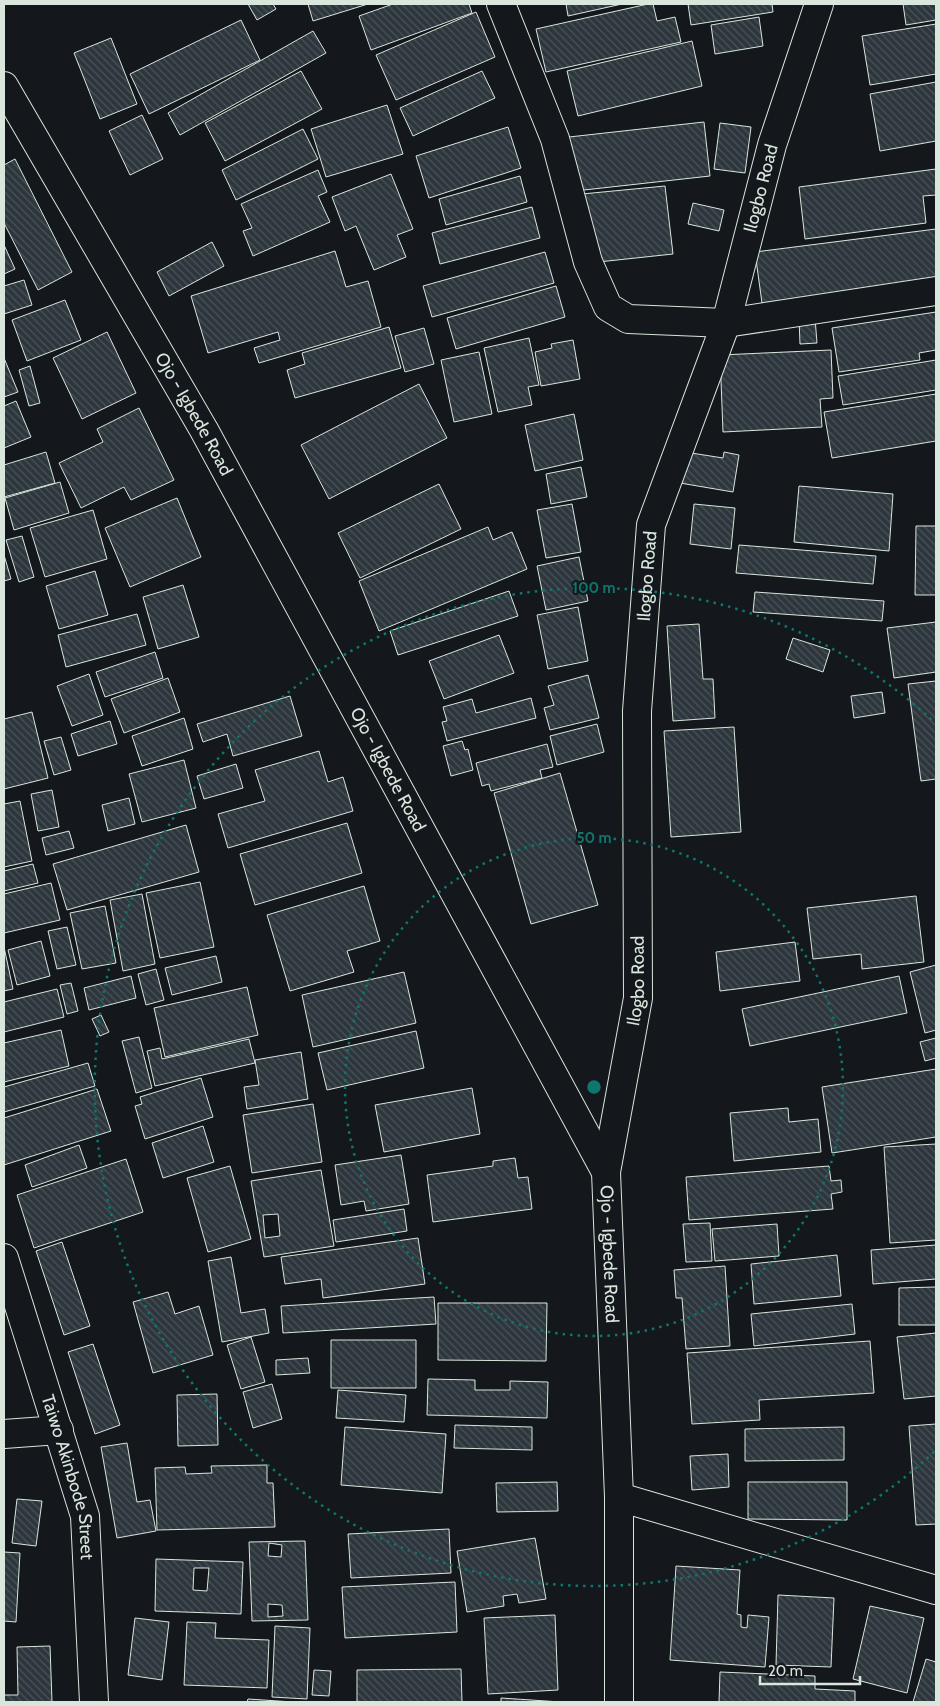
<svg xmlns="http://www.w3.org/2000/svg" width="940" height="1706" viewBox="0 0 940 1706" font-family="Cabin,sans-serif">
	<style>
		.building { fill: url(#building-back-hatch); stroke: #d8e6dc; fill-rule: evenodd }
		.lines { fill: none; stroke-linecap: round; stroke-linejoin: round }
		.minor-casing { stroke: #d8e6dc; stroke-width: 30 }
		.major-casing { stroke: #d8e6dc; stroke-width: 30 }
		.minor { stroke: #14181c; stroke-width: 28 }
		.major { stroke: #14181c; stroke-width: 28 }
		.ring { fill: none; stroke: #0f766e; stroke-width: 2.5; stroke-dasharray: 2.5 5 }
		.labels { text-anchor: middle; stroke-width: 4; stroke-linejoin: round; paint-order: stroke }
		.street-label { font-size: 18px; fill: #d8e6dc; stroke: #14181c }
		.centre { fill: #0f766e; stroke: #14181c; stroke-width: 2.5 }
		.ring-label { font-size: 15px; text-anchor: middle; font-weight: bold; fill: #0f766e; stroke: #14181c; stroke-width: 4; stroke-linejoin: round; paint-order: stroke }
	</style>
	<defs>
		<pattern id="building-back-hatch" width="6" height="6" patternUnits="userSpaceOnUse" patternTransform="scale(1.25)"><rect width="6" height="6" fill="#2c363c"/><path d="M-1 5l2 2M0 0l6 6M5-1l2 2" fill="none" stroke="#4a5358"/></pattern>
	</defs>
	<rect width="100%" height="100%" fill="#14181c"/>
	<path class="building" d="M248,4H273L276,9L257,20Z
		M308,4H368L313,21Z
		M393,4H469L472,13L371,50L359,16Z
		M566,4H622L568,16Z
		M648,4H653L657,21L675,17L681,42L546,72L536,29Z
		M688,4H772L773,12L691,25Z
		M903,4H936V20L906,25Z
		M476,12L495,57L396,100L376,55Z
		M759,17L763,46L715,54L711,25Z
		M241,20L260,60L149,114L130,74Z
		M936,24V74L870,85L862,36Z
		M313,31L326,53L180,135L168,113Z
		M111,38L137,104L100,119L74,53Z
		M692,41L702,86L578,116L567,71Z
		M301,71L322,109L225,161L205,123Z
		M482,71L495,98L413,136L400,108Z
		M936,82V141L880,151L870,94Z
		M387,105L403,154L326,177L311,129Z
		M142,115L163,159L130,175L109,131Z
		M704,122L710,176L575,191L569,137Z
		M720,123L751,127L745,173L714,169Z
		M508,127L521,168L429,198L416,156Z
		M303,129L318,159L236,200L222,170Z
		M15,159L72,272L38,290L4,223V165Z
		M936,169V195L923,196L926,223L805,239L799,187Z
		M318,170L327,192L318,196L330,222L253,256L243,231L252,228L241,204Z
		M391,174L413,229L397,235L406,257L374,270L356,226L345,231L332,197Z
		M520,176L527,202L446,225L439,199Z
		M665,186L673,254L589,263L582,194Z
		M693,203L724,210L719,231L688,224Z
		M532,207L540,238L440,264L432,233Z
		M936,229V281L762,303L755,252Z
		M212,242L224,266L169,296L157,272Z
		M4,245L15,269L4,274Z
		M335,251L346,287L368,281L381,327L259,363L254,348L280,340L278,332L208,353L191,296Z
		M545,252L554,283L432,317L423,286Z
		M24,280L32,305L4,314V286Z
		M556,286L565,317L456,349L447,318Z
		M65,300L81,340L27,361L12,320Z
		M936,312V350L919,353L920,360L839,372L832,328Z
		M815,318L817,343L800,344L799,319Z
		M389,327L401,368L295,398L287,370L305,364L302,353Z
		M424,328L434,364L405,372L395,336Z
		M107,332L136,393L82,419L53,358Z
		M529,338L539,385L528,387L532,405L498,412L484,348Z
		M573,340L580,379L541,386L535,352L552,348L551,344Z
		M831,350L833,398L820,399L822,427L723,432L720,355Z
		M479,352L492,414L454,422L441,360Z
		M4,358L18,392L4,397Z
		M936,360V390L843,405L838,376Z
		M30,366L40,403L29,406L19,370Z
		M419,384L447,438L329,499L301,445Z
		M936,394V441L832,458L824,412Z
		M16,401L31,437L4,448V406Z
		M139,408L174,480L131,500L124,487L81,508L59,463L103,442L97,429Z
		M574,414L583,460L535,471L525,425Z
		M46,452L55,483L4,497V465Z
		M685,452L723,458L724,452L739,455L733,492L680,483Z
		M581,467L587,497L551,504L546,474Z
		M60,482L69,513L14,530L5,498Z
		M439,484L461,529L360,578L338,533Z
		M799,486L893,494L889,551L794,542Z
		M177,498L201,557L130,587L105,528Z
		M572,504L581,552L546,558L537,510Z
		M694,504L735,508L731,549L690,544Z
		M93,510L107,559L45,577L30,528Z
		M916,526H936V595H915Z
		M488,527L493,540L512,532L527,569L379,631L359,581Z
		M22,536L34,577L19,582L6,540Z
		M739,545L876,556L873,584L736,573Z
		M4,555L11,579L4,581Z
		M579,557L588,601L546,610L537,566Z
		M95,571L108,615L59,629L46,586Z
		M183,585L199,637L158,649L143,597Z
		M509,591L518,616L398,655L390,631Z
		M755,592L884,601L882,621L753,612Z
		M578,607L588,661L548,669L537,615Z
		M137,614L146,645L66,667L58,635Z
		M936,622V672L894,678L887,628Z
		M699,624L703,679H713L715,718L673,721L667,626Z
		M499,635L514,673L444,699L429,661Z
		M793,638L830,650L823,672L786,659Z
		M155,652L163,678L105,697L96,672Z
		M89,674L103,715L72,726L57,686Z
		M588,675L599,718L550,730L544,708L554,705L548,686Z
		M168,678L180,712L124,733L111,699Z
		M936,681V779L921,781L908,684Z
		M882,692L885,713L854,718L851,696Z
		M290,696L302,736L233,756L227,734L203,742L197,724Z
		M531,698L536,718L447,741L442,722L447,721L443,707L472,699L476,713Z
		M32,712L48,778L4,789V719Z
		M184,718L193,749L142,766L132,736Z
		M110,721L117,744L78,756L71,734Z
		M597,724L604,752L557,765L550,736Z
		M734,727L741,832L671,837L664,731Z
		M61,737L71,770L54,775L44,741Z
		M462,741L465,750L468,749L473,770L451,776L443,746Z
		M547,744L553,767L540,770L542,778L491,791L489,784L482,786L476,763Z
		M319,751L328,782L343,777L353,811L228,848L218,814L265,801L255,770Z
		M184,760L196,808L142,822L129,774Z
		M236,764L243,788L204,799L197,776Z
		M560,773L598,905L531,924L494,793Z
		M52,790L59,827L38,831L31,794Z
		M129,798L135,824L108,831L102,805Z
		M20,801L32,861L4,867V804Z
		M347,823L362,873L255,905L240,854Z
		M186,825L199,872L67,910L53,864Z
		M69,831L74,848L46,855L42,838Z
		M33,864L38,883L4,891V871Z
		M200,882L214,947L160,958L146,893Z
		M51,883L60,920L4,933V894Z
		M364,886L380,941L347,951L354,972L290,991L267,915Z
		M142,894L155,964L123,971L110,900Z
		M916,896L924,962L862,969L861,954L813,959L807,908Z
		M105,906L116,963L82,969L70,913Z
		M67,927L76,965L57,969L48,931Z
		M41,941L50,976L17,985L8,950Z
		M795,942L800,981L720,991L716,952Z
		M4,947L13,989L4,991Z
		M216,956L222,982L172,995L165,968Z
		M936,965V1030L925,1033L910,972Z
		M156,969L164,1000L146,1005L138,974Z
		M404,972L416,1023L313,1047L302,995Z
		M131,976L136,998L89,1010L84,988Z
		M899,976L907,1013L750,1046L742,1009Z
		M71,983L78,1011L67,1014L60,985Z
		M247,987L258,1035L165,1057L154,1008Z
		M57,989L64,1017L4,1032V1002Z
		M101,1015L109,1032L100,1036L92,1019Z
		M61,1030L69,1066L4,1082V1043Z
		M416,1031L424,1068L327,1090L318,1053Z
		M139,1037L152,1088L136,1093L122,1041Z
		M936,1038V1058L925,1061L920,1042Z
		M249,1039L255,1063L155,1086L147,1051L160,1048L162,1059Z
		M301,1052L308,1099L247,1109L244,1087L259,1085L255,1060Z
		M88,1063L95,1086L4,1112V1087Z
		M936,1069V1137L832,1153L822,1087Z
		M201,1078L213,1117L145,1139L135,1106L142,1104L140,1097Z
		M472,1088L480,1134L384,1152L375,1105Z
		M97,1089L111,1131L4,1165V1118Z
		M313,1104L322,1162L252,1173L243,1115Z
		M788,1108L789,1122L818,1119L821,1152L734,1161L730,1113Z
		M203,1126L214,1162L163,1178L152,1143Z
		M936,1144V1240L890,1243L884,1147Z
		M79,1145L87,1168L32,1187L25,1165Z
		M401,1155L409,1204L366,1211L364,1201L341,1205L335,1165Z
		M515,1158L518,1178L528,1177L532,1209L433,1222L427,1175L493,1166V1161Z
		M126,1159L143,1212L34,1248L17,1195Z
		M230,1166L251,1239L208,1252L187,1178Z
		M829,1166L831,1181L841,1180L842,1192L831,1194L833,1209L689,1220L686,1177Z
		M321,1170L334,1246L264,1257L251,1181ZM278,1214L280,1236L265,1238L263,1215Z
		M404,1209L407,1231L336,1242L333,1220Z
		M710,1223L712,1261L686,1262L683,1224Z
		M777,1224L779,1256L715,1261L712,1229Z
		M418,1238L425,1284L323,1298L321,1279L285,1284L281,1257Z
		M62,1242L90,1326L64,1335L36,1251Z
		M936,1245V1279L873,1284L871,1250Z
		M837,1255L841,1296L754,1304L751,1264Z
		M231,1257L241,1313L265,1309L269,1333L222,1342L208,1261Z
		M725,1266L730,1346L686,1349L682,1298H676L674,1270Z
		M936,1287V1325H899V1288Z
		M168,1292L175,1314L199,1306L213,1355L153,1373L133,1302Z
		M434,1297L436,1324L283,1333L281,1306Z
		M438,1303H547L546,1361L438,1360Z
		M852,1304L855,1334L754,1346L751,1314Z
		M936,1333V1396L904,1399L897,1337Z
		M251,1337L265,1382L241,1389L227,1345Z
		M331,1340H416V1388H331Z
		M870,1341L874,1393L759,1400L760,1420L692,1424L687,1353Z
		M93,1344L120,1425L95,1434L68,1352Z
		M308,1358L310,1373L276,1375V1360Z
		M428,1379L475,1380V1390H510V1381L548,1382L547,1418L427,1415Z
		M272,1384L282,1419L253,1428L243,1392Z
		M338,1390L406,1395L404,1422L336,1418Z
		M217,1394L218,1445L178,1446L177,1395Z
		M936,1424V1524L916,1525L909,1426Z
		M455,1425L532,1427V1450L454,1448Z
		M345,1427L446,1434L442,1493L341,1485Z
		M844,1427V1460L745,1461V1429Z
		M127,1443L137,1502L150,1500L156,1531L117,1538L101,1447Z
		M728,1454L729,1487L692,1490L690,1456Z
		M267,1465V1483H273L275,1527L157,1530L155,1468L185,1467L186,1474L212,1473L211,1466Z
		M557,1482L558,1511L497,1512L496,1483Z
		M748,1482H847V1520L748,1519Z
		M17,1499L42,1501L36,1546L12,1543Z
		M449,1529L451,1573L351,1578L348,1534Z
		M535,1538L546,1599L519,1603L517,1594L503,1596L504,1606L467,1612L457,1551Z
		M305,1541L308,1620L252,1621L249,1542ZM269,1543L282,1545L281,1557L268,1556ZM268,1604L282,1605L283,1616L268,1617Z
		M4,1552L20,1553L16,1622L4,1621Z
		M156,1559L243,1562L241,1614L155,1611ZM194,1568H209L207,1591L193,1590Z
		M676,1566L740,1570L737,1614L741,1615V1627L747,1628L748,1615L769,1617L765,1667L670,1660Z
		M455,1582L457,1632L345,1638L342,1587Z
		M778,1595L834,1598L831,1667L776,1665Z
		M870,1606L924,1618L907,1693L853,1679Z
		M555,1615L558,1690L488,1694L484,1618Z
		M135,1618L169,1622L162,1680L128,1675Z
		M187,1622L216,1623L215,1638L269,1640L267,1688L184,1685Z
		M275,1626L310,1628L307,1699L272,1697Z
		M50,1646L52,1702H4V1695H18L17,1647Z
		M926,1659L936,1662V1702H913Z
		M461,1669L462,1702H357V1670Z
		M314,1670L331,1671L329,1696L312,1695Z
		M720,1672L815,1676V1689L855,1691V1702H719Z
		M501,1698L561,1702H501Z
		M248,1699L293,1702H247Z"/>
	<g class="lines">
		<defs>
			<g id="minor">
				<path d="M501,4L555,139L588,262L608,307L628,319L726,323L936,291"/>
				<path id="s1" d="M4,1258L85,1516L94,1702"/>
				<path d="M4,1434L59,1430"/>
			</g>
			<g id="major">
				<path id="s2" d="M4,86L204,430L606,1172L619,1497V1702"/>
				<path id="s3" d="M606,1172L638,998L637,711L651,525L726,323L772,145L819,4"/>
				<path d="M619,1497L936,1590"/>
			</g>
		</defs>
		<use href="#minor" class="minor-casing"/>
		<use href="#major" class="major-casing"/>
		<use href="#minor" class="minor"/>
		<use href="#major" class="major"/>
	</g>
	<g class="ring">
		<circle cx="594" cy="1087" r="249"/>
		<path d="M934 1452A499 499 0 1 1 934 722"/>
	</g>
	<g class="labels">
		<g class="street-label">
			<text dy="6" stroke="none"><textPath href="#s3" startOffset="1005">Ilogbo Road</textPath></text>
			<text dy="6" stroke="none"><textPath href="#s2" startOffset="379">Ojo - Igbede Road</textPath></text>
			<text dy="6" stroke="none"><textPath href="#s3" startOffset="599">Ilogbo Road</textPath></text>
			<text dy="6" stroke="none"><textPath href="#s2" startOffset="784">Ojo - Igbede Road</textPath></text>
			<text dy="6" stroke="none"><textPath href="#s3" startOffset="194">Ilogbo Road</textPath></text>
			<text dy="6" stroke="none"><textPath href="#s2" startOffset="1324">Ojo - Igbede Road</textPath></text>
			<text dy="6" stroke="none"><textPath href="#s1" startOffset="229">Taiwo Akinbode Street</textPath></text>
		</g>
	</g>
	<circle cx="594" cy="1087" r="8" class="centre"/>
	<g class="ring-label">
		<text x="594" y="593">100 m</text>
		<text x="594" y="843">50 m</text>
	</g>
	<rect width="940" height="1706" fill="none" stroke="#d8e6dc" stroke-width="10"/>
	<path d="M760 1676v8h100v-8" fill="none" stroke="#d8e6dc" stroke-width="2.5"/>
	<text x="768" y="1676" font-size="15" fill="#d8e6dc" stroke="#14181c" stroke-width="4" paint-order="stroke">20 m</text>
</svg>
